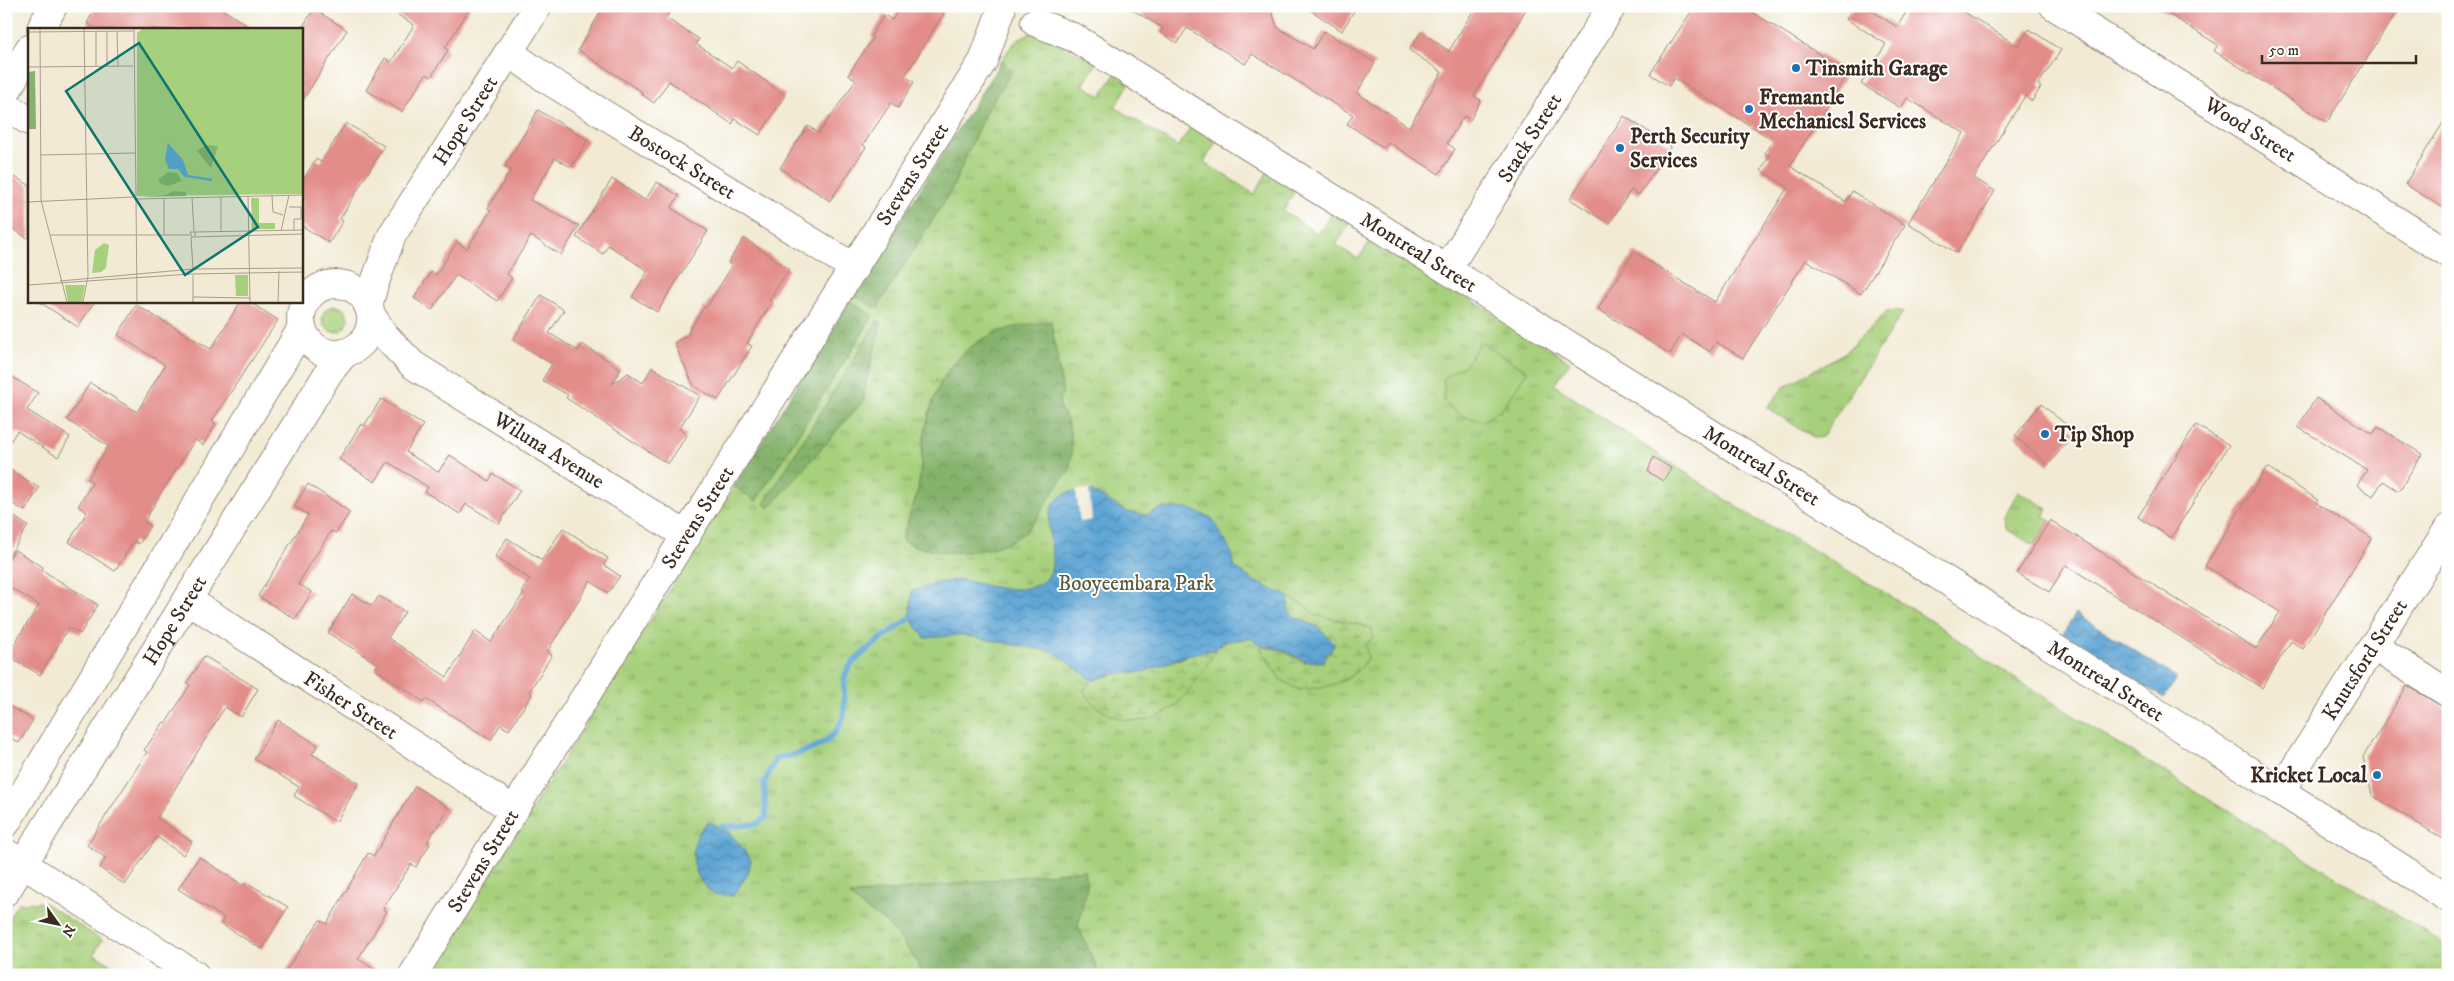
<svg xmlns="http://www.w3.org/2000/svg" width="2454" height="981" viewBox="0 0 2454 981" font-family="'IM FELL DW Pica',serif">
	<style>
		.grass { fill: url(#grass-tufts); stroke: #717d4d }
		.forest { fill: url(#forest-crowns); stroke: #606e45 }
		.wetland { fill: url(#wetland-marsh); stroke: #717d4d }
		.pitch { fill: #a7d07c; stroke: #717d4d }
		.water { fill: url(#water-waves); stroke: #4d687a }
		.pier { fill: #f2ead4 }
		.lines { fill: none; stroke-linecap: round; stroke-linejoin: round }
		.stream { stroke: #5fa6d5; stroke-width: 6 }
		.building { fill: #e38d8a }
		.minor-casing { stroke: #968a79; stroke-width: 30 }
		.minor { stroke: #fff; stroke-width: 28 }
		.poi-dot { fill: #1f6fb2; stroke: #fff; stroke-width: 2 }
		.labels { text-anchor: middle; stroke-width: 4; stroke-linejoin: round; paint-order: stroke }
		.poi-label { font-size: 21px; font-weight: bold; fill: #3b2a1e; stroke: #fff; text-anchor: start }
		.street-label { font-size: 21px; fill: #3b2a1e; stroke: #fff }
		.park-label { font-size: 21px; fill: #5b5c3a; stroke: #fff }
		.inset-river { fill: none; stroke: #5fa6d5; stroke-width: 2.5 }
		.inset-road { fill: none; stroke: #a99d8b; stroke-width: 1 }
		.view { fill: #0f766e; fill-opacity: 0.15; stroke: #0f766e; stroke-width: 2.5 }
		.inset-edge { fill: none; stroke: #3b2a1e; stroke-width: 2.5 }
	</style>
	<defs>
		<pattern id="grass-tufts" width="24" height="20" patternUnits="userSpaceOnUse" patternTransform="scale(1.25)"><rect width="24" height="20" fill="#a7d07c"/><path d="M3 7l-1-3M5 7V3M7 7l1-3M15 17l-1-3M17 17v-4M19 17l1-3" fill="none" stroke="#89a965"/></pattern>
		<pattern id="forest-crowns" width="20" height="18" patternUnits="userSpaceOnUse" patternTransform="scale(1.25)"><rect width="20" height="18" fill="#85b26c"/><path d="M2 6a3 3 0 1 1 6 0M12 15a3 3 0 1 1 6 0" fill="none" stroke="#6e9158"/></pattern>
		<pattern id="wetland-marsh" width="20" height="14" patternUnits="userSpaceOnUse" patternTransform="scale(1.25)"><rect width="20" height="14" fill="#a7d07c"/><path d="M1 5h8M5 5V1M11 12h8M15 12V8" fill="none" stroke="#89a965"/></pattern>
		<pattern id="water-waves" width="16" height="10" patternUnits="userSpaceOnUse" patternTransform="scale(1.25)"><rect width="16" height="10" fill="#5fa6d5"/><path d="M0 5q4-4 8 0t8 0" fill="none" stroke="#5087ac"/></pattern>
	</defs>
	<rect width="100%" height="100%" fill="#fff"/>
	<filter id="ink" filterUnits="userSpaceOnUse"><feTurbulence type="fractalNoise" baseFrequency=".02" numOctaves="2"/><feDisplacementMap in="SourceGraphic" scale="10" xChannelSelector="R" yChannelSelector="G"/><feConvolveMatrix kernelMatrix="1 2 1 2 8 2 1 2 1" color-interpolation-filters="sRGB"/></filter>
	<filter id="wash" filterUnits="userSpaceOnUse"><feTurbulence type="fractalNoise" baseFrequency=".0096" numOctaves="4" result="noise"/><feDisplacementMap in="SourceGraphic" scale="20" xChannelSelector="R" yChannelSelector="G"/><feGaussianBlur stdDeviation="1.12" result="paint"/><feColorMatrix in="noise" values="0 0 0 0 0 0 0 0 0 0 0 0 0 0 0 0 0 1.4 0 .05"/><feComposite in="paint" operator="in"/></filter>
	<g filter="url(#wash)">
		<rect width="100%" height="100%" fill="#f2ead4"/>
		<path class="grass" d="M1036,32L1097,63L1083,85L1101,96L1115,74L1129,84L1115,107L1178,147L1193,124L1218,139L1204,162L1254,194L1268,171L1296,189L1283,211L1318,234L1332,212L1350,223L1336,245L1358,259L1373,237L1570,362L1554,385L1755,519L1797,540L1928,619L1997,667L2099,732L2448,946V975H428L1002,60C1011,46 1018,35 1036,32Z
			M322 319a13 13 0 1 1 26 0a13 13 0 1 1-26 0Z
			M1895,310L1903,312L1822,437L1815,438L1767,408L1784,387L1844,353L1887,312Z
			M2018,491L2048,509L2044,516L2050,520L2034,545L2006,529L2005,517Z
			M43,902L102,940L94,954L127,975H6V923L18,903Z"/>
		<path class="forest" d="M1002,60L1012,72L985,113L952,189L877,308L854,295Z
			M850,301L873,316L756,501L734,486Z
			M878,320L881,323L864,391V400L769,508L764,504Z
			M1051,321L1063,394L1059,399L1060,409C1072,421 1074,453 1069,470C1068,475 1063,479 1060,482C1049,496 1038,521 1025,532C996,556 934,559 902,540C906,523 914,506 918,489C921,474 921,458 923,443C931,393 948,351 998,332C1014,326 1034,324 1051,321Z
			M1084,870L1087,887L1078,926L1097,969L1095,975H924C914,957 902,939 887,924C876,913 860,909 850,895Z"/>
		<path class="wetland" d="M1289,597L1307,607L1315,615L1370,627L1373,638L1365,644L1368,659C1347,686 1330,686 1299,690L1280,679L1260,647L1278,649L1305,663L1318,627L1293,616L1288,609Z
			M1215,650C1206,668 1187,697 1171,709C1140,731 1102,721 1083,690L1093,680L1119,673L1146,671L1161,663L1181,659L1197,651Z"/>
		<path class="pitch" d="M1480,342L1527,371L1504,407L1483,421L1461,416L1444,401V379L1454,371L1465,366Z"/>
		<path class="water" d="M1092,491L1127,512L1147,515L1162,508L1190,509L1212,518L1232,553L1233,566L1254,581L1289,597L1288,609L1293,616L1318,627L1335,644L1323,661C1297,663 1301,656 1279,649C1265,645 1263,649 1251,638L1223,642L1215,650C1192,651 1170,662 1148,670C1140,674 1129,672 1120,673C1111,674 1102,677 1093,680L1054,652L962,635L925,638L910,618L912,591C927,587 945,580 961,580C967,580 974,583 980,584C998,589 1020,592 1037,585C1074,570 1027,514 1065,494C1072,490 1084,492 1092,491Z
			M2076,613L2177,678L2164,698L2063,634Z
			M709,822C732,831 737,841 751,860L748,874L733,896C727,895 718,896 713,893C689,879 686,837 709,822Z"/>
		<path class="pier" d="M1089,489L1092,520L1080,522L1076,490Z"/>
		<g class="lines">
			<path class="stream" d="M722,827L756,824L766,817L764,783L776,759C802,753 836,746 843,716C847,702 841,686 846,673C851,657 896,629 910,618"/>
		</g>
		<g id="blocks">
			<path class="building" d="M97,6H217L253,29H96L87,23Z
				M384,6H471L445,48L448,50L431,77L426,74L402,112L366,90L385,58L391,62L414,25Z
				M604,6H673L666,18L699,39L696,44L732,68L737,61L785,95L760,135L735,119L732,124L669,81L654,103L641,94L642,92L578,50Z
				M901,6H934L944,13L905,76L914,82L898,108L891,103L863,145L866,147L830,201L780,168L808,126L819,133L856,80L848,75L873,38L871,36L884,15L892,20Z
				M1126,6H1270L1277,27L1313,49L1324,31L1375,63L1357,93L1409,127L1442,72L1409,50L1421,32L1449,51L1476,6H1528L1474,96L1481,100L1470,120L1464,116L1447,143L1455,149L1439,174L1388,142L1384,148L1347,124L1353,115L1252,54L1245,64L1187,28L1177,43L1160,32L1163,28Z
				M1304,6H1357L1342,31Z
				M1695,6H1755L1752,12L1848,72L1790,166L1846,202L1852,191L1905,225L1861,294L1806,260L1743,358L1716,342L1710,352L1682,334L1670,354L1598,309L1634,252L1715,302L1788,187L1761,170L1770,156L1765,153L1773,140L1674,78L1669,86L1650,74Z
				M1854,6H1864L1897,27L1910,6H1955L2018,46L2029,29L2061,50L2038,85L2041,87L2032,101L2025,96L1974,178L1995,191L1957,253L1908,223L1964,133L1907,98L1901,108L1861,84L1886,44L1846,19Z
				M2156,6H2400L2327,122L2214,51L2218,45Z
				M314,9L347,30L301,103V29Z
				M538,110L588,140L571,167L555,158L530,200L579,226L561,255L531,236L507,274L512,278L497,301L456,275L432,310L414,298L431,272L436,275L457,242L467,249L491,210L488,208L511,170L505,167Z
				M2448,115V211L2405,184Z
				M1624,116L1671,146L1639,195L1631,190L1609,224L1570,199Z
				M346,123L384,146L340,219L343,221L329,243L301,225V183L316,159L321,162Z
				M15,177L29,185V239L6,225V190Z
				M612,179L645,200L657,182L679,196L671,208L708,231L657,312L632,297L648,271L608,245L603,254L576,237Z
				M744,238L789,269L769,300L772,302L747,343L752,346L718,400L694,386L674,343L690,333L688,332L704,307L706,308L732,266L728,263Z
				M541,295L564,310L549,333L578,351L582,344L621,369L612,384L628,373L643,383L652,367L700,396L679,429L687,435L668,464L566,398L568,395L542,380L552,364L513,340Z
				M38,301H95L78,327Z
				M241,301H248L278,320L212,421L216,424L203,445L195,440L161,493L144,522L150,526L139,544L134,541L115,571L69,542L87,512L78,506L93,482L88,479L108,446L67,420L90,383L137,412L165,365L118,335L136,305L211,349Z
				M6,373L38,393L27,410L70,437L58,457L17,431L6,448Z
				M2316,398L2373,434L2378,427L2422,454L2399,491L2383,481L2373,496L2357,485L2367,470L2298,427Z
				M381,399L423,425L406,452L438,472L450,455L489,481L493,474L520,490L499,524L466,504L460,514L425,492L428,487L388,462L375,482L339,459L361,424L364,426Z
				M2041,404L2075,432L2048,465L2015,436Z
				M2196,425L2229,445L2171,538L2138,517Z
				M1653,457L1671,468L1663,481L1648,472Z
				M6,467L39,488L25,511L6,500Z
				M2267,467L2318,500L2316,503L2372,538L2303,649L2291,641L2262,688L2066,565L2049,592L2017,573L2050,520L2256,649L2280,612L2205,566Z
				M308,484L350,512L336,533L331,531L298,584L312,592L295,619L258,596L308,515L294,506Z
				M13,516L28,526L6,561V526Z
				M563,528L608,558L604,565L620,576L608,593L590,581L547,652L552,655L529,692L532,694L509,730L500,725L491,740L426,699L424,702L375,669L378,664L328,633L352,594L372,606L379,596L405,612L388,638L447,677L475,631L491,642L524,593L522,591L530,579L495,557L507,538L542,560Z
				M15,550L43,567L42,570L98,605L80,634L69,627L40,675L7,655L39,605L6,585V563Z
				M204,656L258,689L241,717L225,707L157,818L192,842L183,855L157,837L125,885L100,868L106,858L87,845L147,752L144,750L164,722L166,723L190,685L187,683Z
				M2407,686L2448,710V842L2372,795L2363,757Z
				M6,704L33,720L19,743L6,735Z
				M278,720L318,745L312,754L359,783L336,822L294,796L299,787L254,759Z
				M415,786L449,808L427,842L430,844L416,867L411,864L383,909L387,911L358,959L384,975H283L320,920L327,924L368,853L374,856Z
				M199,857L244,886L246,882L288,907L262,949L221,924L224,918L178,889Z"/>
		</g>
	</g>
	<g filter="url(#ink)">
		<use href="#blocks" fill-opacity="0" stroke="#968a79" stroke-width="1"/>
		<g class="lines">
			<defs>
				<g id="minor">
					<path id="s1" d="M2054,6L2448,253"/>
					<path id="s2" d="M1035,22L1075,38C1533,324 1993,606 2448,898"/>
					<path d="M41,29L53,6"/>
					<path id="s3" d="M510,53L548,80L855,268"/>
					<path d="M8,89L29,49"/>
					<path d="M6,106L29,121"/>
					<path id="s4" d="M1447,269L1612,6"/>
					<circle cx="336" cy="319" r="35"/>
					<path id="s5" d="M368,306L374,285L392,235L538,6"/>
					<path id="s6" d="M371,315L384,335L413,365L687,536"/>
					<path id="s7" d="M188,600L514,810"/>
					<path d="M2373,646L2448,693"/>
					<path id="s8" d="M2281,790L2448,529"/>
					<path d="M6,823L302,328"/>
					<path d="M6,853L195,975"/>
					<path id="s9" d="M6,891L329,372L345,353"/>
					<path id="s10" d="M413,975L514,810L983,61L1001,11"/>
				</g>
			</defs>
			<use href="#minor" class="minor-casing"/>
			<use href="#minor" class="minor"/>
		</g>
	</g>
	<g class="poi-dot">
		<circle cx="1796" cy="68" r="5"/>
		<circle cx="1749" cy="109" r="5"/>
		<circle cx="1620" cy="148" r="5"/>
		<circle cx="2045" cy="434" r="5"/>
		<circle cx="2377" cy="775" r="5"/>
	</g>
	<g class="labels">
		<g class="poi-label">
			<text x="1806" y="75">Tinsmith Garage</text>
			<text x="1759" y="104">Fremantle<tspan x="1759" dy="24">Mechanicsl Services</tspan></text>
			<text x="1630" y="143">Perth Security<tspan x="1630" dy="24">Services</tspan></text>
			<text x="2055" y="441">Tip Shop</text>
			<text x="2367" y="782" text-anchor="end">Kricket Local</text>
		</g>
		<g class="street-label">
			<text dy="7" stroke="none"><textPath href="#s5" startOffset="211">Hope Street</textPath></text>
			<text dy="7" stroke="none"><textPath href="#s1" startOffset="232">Wood Street</textPath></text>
			<text dy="7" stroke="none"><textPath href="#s4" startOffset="155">Stack Street</textPath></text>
			<text dy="7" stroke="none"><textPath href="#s3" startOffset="204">Bostock Street</textPath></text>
			<text dy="7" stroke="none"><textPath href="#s10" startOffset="944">Stevens Street</textPath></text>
			<text dy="7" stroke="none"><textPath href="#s2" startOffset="448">Montreal Street</textPath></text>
			<text dy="7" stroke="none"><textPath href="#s6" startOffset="226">Wiluna Avenue</textPath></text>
			<text dy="7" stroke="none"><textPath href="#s2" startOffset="852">Montreal Street</textPath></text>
			<text dy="7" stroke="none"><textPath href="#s10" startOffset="539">Stevens Street</textPath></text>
			<text dy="7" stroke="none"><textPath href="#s9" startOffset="319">Hope Street</textPath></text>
			<text dy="7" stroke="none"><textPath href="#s8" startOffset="155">Knutsford Street</textPath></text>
			<text dy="7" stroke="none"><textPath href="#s2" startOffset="1258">Montreal Street</textPath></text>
			<text dy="7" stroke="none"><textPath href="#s7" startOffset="194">Fisher Street</textPath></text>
			<text dy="7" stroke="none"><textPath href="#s10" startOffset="134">Stevens Street</textPath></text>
		</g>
		<g class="park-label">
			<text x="1136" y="590">Booyeembara Park</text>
		</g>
	</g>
	<g transform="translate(28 28)">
		<rect width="275" height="275" fill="#f2ead4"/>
		<path d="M114,1H275V166L109,168V5ZM223,170H231V195H247V201H224ZM207,247H220V268H208ZM37,257H57L54,274H40Z" fill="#a7d07c"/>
		<path d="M7,43L8,101H0V44ZM178,117L190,118L183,140L169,123ZM140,144L149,145L154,153L140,158L133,156L130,152ZM145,163L158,164V168L113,169L138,167Z" fill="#85b26c"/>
		<path d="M76,215L81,217L78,240L73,244L64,245L67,222Z" fill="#a7d07c"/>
		<path d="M140,115L155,132L160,146L157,150L150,141H141L137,131Z" fill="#5fa6d5"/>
		<path class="inset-river" d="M159,148L184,152"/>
		<path class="inset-road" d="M12,1L13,172L39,274M106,1L108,168M68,3V38M89,3L90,38M0,4L105,3M79,38V3M0,39L105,38M13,127L107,125M220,168L222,274M244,168L245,184L255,187M164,169L166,203M193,169V203M136,170V206M109,171L275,167M108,172L109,274M0,174L105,169M261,179H273V191H266V202M253,203L261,167M167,204L275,202M22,207H162M167,208V204H162L164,209L275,206M163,209L165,241M165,247V274M32,253L165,241L275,240M0,257L163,246L275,244M165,269L222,270M55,274L60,248L56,1M250,274L251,243"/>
		<path class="view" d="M111,15L230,199L157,247L38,63Z"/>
		<rect width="275" height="275" class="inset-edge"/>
	</g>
	<rect width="2454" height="981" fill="none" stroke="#fff" stroke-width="25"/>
	<g transform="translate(58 924) rotate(123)" stroke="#ffffff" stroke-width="4" paint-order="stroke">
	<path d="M0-4L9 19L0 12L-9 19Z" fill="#3b2a1e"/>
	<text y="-8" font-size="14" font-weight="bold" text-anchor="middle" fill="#3b2a1e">N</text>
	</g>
	<path d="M2262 55v8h154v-8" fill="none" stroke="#3b2a1e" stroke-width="2.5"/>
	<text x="2269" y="55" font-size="15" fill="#3b2a1e" stroke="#ffffff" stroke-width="4" paint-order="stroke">50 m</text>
</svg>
